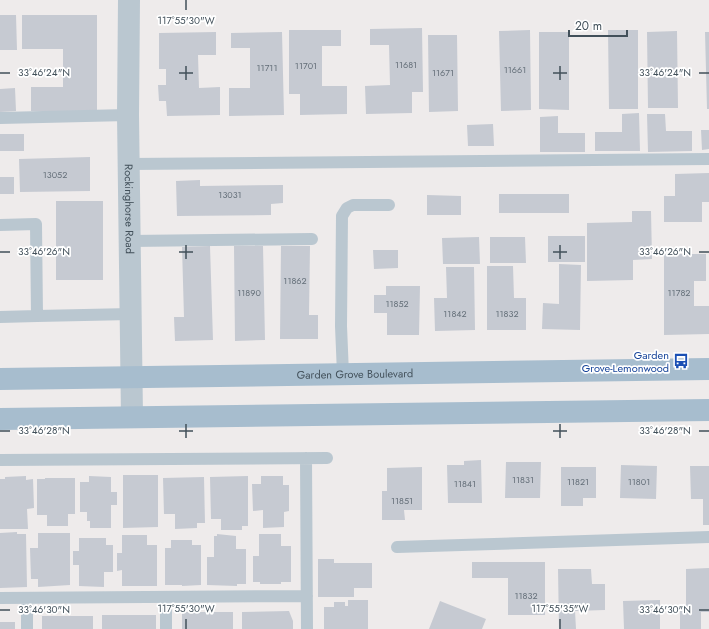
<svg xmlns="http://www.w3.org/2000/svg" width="709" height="629" viewBox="0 0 709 629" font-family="Jost,sans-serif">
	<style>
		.building { fill: #c6cad2 }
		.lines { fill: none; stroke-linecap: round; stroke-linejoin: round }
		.service { stroke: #bac7d0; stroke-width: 12 }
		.minor { stroke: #bac7d0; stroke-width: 22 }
		.primary { stroke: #a7bdce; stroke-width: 22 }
		.ticks { fill: none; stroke: #42505a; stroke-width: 1.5 }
		.labels { text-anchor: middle; stroke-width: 3.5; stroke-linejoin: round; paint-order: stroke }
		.number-label { font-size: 9px; fill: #636e78 }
		.street-label { font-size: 11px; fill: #42505a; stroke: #fff }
		.transit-label { font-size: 11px; fill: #164399; stroke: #fff; text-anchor: end }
		.ticks-label { font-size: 10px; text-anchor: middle; fill: #42505a; stroke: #fff; stroke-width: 3.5; stroke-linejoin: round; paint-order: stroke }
	</style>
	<rect width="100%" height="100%" fill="#eeebeb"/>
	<path class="building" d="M0,15H16L17,50H0Z
		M22,15H97V111H31V87H63V49H22Z
		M422,28L423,92H412V113L366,114L365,86L390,85L389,45H370V29Z
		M289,30H341V46H322V86H347V114L300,115V94H289Z
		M530,30L531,110L501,111L499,31Z
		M608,30H638V109H609Z
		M677,31L678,108H648L647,32Z
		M216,32V55H198L199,88L220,87V115L167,116L166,101H159L158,85H166V69H159V33Z
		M282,32L284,115L229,116V88H250V48H231V33Z
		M539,32H569V110L539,109Z
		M705,32H709V109H707Z
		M428,35H457L458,111L429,112Z
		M15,88L16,111L0,112V89Z
		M639,113L640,151H595V132H622V114Z
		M647,114H665L666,131H692V151L648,152Z
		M558,116V133H585V152H540V117Z
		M493,124L494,146H468L467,125Z
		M701,130H709V149L702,150Z
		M0,134H24V151H0Z
		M90,157V191L20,192L19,159Z
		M709,173V202H702V222H664V196H675V174Z
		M0,177H14V194H0Z
		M200,180V186L283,185V203L271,204V215L177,216L176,181Z
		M499,194H569V213H499Z
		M427,195L461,196V215H427Z
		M56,201H103V280H56Z
		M632,211H651L652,259L633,260V280L587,281V223L632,222Z
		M548,236H585V262H548Z
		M479,237L480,264H443L442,238Z
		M490,237H525L526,263H490Z
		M210,246L213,340L175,341L174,317H184L182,247Z
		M234,246H263L265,340L235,341Z
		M281,246H310L309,315H318V339H280Z
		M373,250H398V268L374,269Z
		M664,254H706V281H694V306H709V334L664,335Z
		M559,264L581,265L580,330L542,329L543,303L559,304Z
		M487,266H513L514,298H526V330H487Z
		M446,267H474L475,330L435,331L434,298H447Z
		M386,286H420L419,335H387V313H374V295H386Z
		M481,460L482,503H448L447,465H464V461Z
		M506,462H541L540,498H505Z
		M621,465L657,466L656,499L620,498Z
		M690,466H709V525H703V499H691Z
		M422,467V510H404L405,520H382V491H387V468Z
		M561,467H596V498H583V506H561Z
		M123,475H158V527L123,528Z
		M26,476V480L33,479L34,508L27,509L28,529H0V479H5V477Z
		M89,476L111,477V492H117V505H111V528H90V521H87V512H80V482H89Z
		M248,476V526H242V530H221V519H211L210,477Z
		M261,476H283V485H289V511L284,512V527L263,528V510L253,511L252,484H261Z
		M204,477L205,523H197V528L175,529V514H164L163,478Z
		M45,478H75V514H68V526H47V515H37V479H45Z
		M17,532V534H26L27,587L0,588V533Z
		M38,533H70V585L38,587V579H31L30,548H38Z
		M217,534L236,536V549H246V584H237V586L207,585V557H214V536H217Z
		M259,534H281V546H291V582H281V584H260V582H253V556H259Z
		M122,535H147V545H157V586H122V570L117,571V553H122Z
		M79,538H106V545H113V572H104V587L79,586V565H73V551H79Z
		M171,540H192V545H201V585L182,586V585H165V548H171Z
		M318,559H334V563H372V588H354V597H318Z
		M472,562H545V615H508V578H472Z
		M709,568V612H701V629H680V609H686V569Z
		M558,569H591L592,584H605V610L575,611L576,629H559Z
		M348,600H368V629H324V607H334V602H345V606H348Z
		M660,600V629H624L623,601Z
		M440,601L486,619L482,629H429Z
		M289,611L293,621V629H242V612Z
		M182,612H233V629H182Z
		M102,615H156V629H102Z
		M42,616H93V629H42Z
		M0,622H15V629H0Z"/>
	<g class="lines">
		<path class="service" d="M0,118L128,115
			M129,164L709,159
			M0,225L36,224L37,316L131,314
			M130,241L312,239
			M0,317L37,316
			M343,374L341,326L342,216L347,208L353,205H389
			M306,458L307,629
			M0,460L327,458
			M397,547L709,537
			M166,597V629
			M0,598L307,596
			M27,598V629"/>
		<path class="minor" id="s1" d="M129,0L128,115L132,417"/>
		<g class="primary">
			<path id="s2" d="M0,379L709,369"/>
			<path d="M0,419L709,410"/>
		</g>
	</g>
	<path class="ticks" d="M186,0V10M186,66V80M560,66V80M0,73H10M179,73H193M553,73H567M699,73H709M186,245V259M560,245V259M0,252H10M179,252H193M553,252H567M699,252H709M186,424V438M560,424V438M0,431H10M179,431H193M553,431H567M699,431H709M0,610H10M699,610H709M186,619V629M560,619V629"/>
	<defs>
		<symbol id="bus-bare" viewBox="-9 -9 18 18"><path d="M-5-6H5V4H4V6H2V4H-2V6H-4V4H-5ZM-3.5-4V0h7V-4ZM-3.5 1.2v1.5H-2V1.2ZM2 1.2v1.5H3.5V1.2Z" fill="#1a4fb4" stroke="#fff" stroke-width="2.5" paint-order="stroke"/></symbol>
	</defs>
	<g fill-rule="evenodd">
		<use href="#bus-bare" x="670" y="350" width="22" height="22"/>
	</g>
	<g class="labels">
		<g class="number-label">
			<text x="406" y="68">11681</text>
			<text x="306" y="69">11701</text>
			<text x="267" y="71">11711</text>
			<text x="515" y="73">11661</text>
			<text x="443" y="76">11671</text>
			<text x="55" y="178">13052</text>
			<text x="230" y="198">13031</text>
			<text x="295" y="284">11862</text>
			<text x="249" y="296">11890</text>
			<text x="679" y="296">11782</text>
			<text x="397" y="307">11852</text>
			<text x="455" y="317">11842</text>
			<text x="507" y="317">11832</text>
			<text x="523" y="483">11831</text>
			<text x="578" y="485">11821</text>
			<text x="639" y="485">11801</text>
			<text x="465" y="487">11841</text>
			<text x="402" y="504">11851</text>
			<text x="526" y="599">11832</text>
		</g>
		<g class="street-label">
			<text dy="4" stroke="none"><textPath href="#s1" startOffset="209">Rockinghorse Road</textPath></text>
			<text dy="4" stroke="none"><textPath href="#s2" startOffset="355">Garden Grove Boulevard</textPath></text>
		</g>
		<g class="transit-label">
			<text x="669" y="359">Garden<tspan x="669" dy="13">Grove-Lemonwood</tspan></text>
		</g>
	</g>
	<g class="ticks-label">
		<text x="186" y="24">117°55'30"W</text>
		<text x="665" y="76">33°46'24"N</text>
		<text x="44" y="76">33°46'24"N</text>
		<text x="665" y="255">33°46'26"N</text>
		<text x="44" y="255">33°46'26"N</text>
		<text x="665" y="434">33°46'28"N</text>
		<text x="44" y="434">33°46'28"N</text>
		<text x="186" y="612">117°55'30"W</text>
		<text x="560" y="612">117°55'35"W</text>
		<text x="665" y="613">33°46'30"N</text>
		<text x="44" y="613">33°46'30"N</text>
	</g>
	<path d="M569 30v6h58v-6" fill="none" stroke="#42505a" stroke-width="2"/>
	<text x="575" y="30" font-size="12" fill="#42505a" stroke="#ffffff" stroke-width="3" paint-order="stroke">20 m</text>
</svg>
